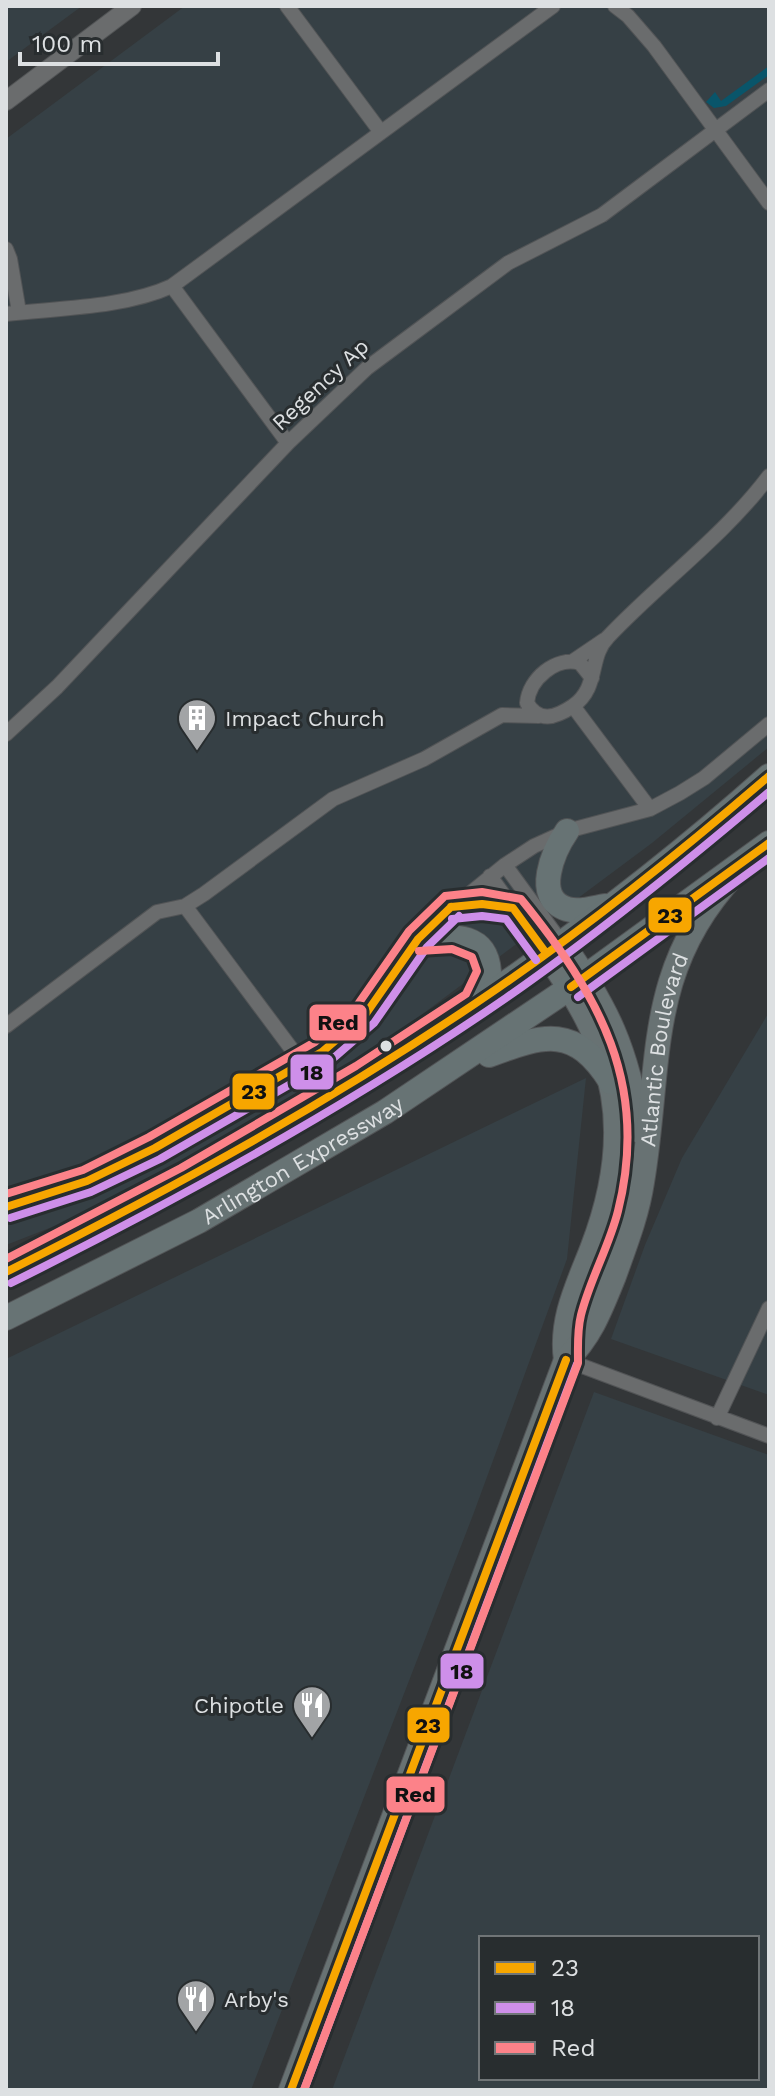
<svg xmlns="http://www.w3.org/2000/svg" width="775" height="2096" viewBox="0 0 775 2096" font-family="'Work Sans',sans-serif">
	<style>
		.built { fill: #364045; fill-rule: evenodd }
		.green { fill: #09556a }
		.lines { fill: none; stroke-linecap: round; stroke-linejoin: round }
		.minor-casing { stroke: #525456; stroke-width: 16 }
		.tertiary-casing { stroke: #525456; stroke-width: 20 }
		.primary-casing { stroke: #525456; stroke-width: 26 }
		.trunk-casing { stroke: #525456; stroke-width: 26 }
		.minor { stroke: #6a6c6d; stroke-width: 14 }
		.tertiary { stroke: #6a6c6d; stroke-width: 18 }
		.primary { stroke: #687273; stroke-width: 24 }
		.trunk { stroke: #677374; stroke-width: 24 }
		.bus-1-casing { stroke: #282d2f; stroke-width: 14 }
		.bus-2-casing { stroke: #282d2f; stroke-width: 14 }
		.bus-3-casing { stroke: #282d2f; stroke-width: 14 }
		.bus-1 { stroke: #f7a600; stroke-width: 8 }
		.bus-2 { stroke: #ce8fe9; stroke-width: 8 }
		.bus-3 { stroke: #fc8289; stroke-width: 8 }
		.bus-dot { fill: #dde0e2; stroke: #282d2f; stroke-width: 3 }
		.labels { text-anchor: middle; stroke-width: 6; stroke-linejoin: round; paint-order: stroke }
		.street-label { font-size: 22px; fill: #dde0e2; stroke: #282d2f }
		.poi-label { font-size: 22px; fill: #dde0e2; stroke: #282d2f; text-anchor: start }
		.line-badge { stroke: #282d2f; stroke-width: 3 }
		.pale-badge-label { font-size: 22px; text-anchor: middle; font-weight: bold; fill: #111 }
	</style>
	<rect width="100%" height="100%" fill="#333638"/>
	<path class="built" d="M6,6H82L6,62Z
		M185,6H769V747L652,843L397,1033L288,1102L177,1165L65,1222L6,1245V139Z
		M769,1012V1395L611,1339L645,1245L682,1158Z
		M586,1078L567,1259L473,1515L251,2090H6V1359Z
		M594,1392L769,1455V2090H332ZM757,1938V2078H481V1938Z"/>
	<path class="green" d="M769,66V75L726,106L714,108L706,102L715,92L721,101Z"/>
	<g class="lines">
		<defs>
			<path id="minor" d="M287,6L380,131
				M615,6L628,16L654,46L769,203
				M6,249L10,259L19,312
				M172,286L288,443
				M6,314C58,308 124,308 172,286L553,6
				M573,661L604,640
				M592,678L580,663C556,656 529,679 527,703C539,723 555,718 573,706C600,687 588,657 608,637C660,582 723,537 769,476
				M573,706L650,809
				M6,734L57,687L288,443L367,368L508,263L602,215L769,90
				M505,865L561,942
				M490,876L513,908
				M185,906L302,1063
				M452,907L482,904L513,908L546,953
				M6,1026L157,912L185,906L204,894L333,799L424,759L502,715L539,716
				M6,1207L87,1181L155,1148L322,1052L365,1015L400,963L429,927L505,865L534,846L567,831L650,809L680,793L704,778L769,724
				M566,1360L769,1436
				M717,1418L769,1308"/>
			<path id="tertiary" d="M6,101L132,6"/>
			<g id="primary">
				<path d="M561,942C608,1009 627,1050 640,1131"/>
				<path d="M546,953C618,1052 637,1132 592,1249C578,1285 560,1320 566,1360"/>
				<path id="s1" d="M291,2090L566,1360C591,1336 601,1308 614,1276C625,1245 637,1215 642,1182C662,1063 644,970 735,873"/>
			</g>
			<g id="trunk">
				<path d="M567,831C554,850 532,898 567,909C579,913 594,908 605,906"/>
				<path d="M418,939C449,937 486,930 489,972L477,999"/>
				<path d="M489,1055C545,1034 575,1025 611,1082"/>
				<path d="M6,1272C279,1141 542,978 769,776"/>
				<path id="s2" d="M6,1318L199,1221L385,1112L571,987L769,843"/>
			</g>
		</defs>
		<use href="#minor" class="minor-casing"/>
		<use href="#tertiary" class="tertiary-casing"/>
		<use href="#primary" class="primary-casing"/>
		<use href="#trunk" class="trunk-casing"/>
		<use href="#minor" class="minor"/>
		<use href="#tertiary" class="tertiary"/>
		<use href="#primary" class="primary"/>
		<use href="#trunk" class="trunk"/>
		<defs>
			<path id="bus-1" d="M451,907L482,904L513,908L546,953
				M571,987L769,843
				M6,1207L87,1181L155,1148L322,1052L365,1015L418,939L451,907
				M6,1272C176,1187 341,1096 498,988C593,923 682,851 769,776
				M291,2090L566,1360"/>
			<path id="bus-2" d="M452,919L482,916L506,919L536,960
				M578,997L769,858
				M10,1218L91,1192L160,1159L329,1062L374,1023L427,947L459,916
				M11,1283C182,1198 349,1106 506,998C598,934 684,864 769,792
				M304,2090L577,1364"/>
			<path id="bus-3" d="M6,1194L83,1170L149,1137L315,1042L356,1007L409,931L445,896L482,892L521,899C599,995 650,1084 618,1211C609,1247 590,1279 581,1315C577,1331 578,1346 578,1363L304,2090
				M6,1259L181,1168L356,1066L466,994L477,971L472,957L452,949L419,951"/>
		</defs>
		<use href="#bus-1" class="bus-1-casing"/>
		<use href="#bus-2" class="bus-2-casing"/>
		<use href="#bus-3" class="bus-3-casing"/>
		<use href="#bus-1" class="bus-1"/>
		<use href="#bus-2" class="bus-2"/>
		<use href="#bus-3" class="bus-3"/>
	</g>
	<defs>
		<symbol id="building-pin" viewBox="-11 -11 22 30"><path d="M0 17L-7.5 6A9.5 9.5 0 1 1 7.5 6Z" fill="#a2a4a6" stroke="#282d2f"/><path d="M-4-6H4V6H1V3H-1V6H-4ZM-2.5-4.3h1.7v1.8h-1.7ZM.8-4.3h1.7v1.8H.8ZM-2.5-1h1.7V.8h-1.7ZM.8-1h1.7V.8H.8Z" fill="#fff"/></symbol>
		<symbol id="restaurant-pin" viewBox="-11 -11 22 30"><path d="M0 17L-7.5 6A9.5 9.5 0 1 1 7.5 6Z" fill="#a2a4a6" stroke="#282d2f"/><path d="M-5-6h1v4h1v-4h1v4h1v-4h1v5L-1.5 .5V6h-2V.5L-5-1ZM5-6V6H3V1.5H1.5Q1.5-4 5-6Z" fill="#fff"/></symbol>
	</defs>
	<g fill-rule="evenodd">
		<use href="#building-pin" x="175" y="696" width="44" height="60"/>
		<use href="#restaurant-pin" x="290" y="1683" width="44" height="60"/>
		<use href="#restaurant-pin" x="174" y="1977" width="44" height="60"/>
	</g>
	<circle class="bus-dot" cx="386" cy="1046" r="7"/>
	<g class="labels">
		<g class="street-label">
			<text transform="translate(320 384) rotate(-43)" y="8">Regency Ap</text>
			<text dy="8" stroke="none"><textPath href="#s1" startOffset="1110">Atlantic Boulevard</textPath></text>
			<text dy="8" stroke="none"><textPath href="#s2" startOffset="336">Arlington Expressway</textPath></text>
		</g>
		<g class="poi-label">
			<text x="225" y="726">Impact Church</text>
			<text x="284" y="1713" text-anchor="end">Chipotle</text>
			<text x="224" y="2007">Arby's</text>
		</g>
	</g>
	<g class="line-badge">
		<rect x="647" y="896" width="46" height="38" rx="8" fill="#f7a600"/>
		<rect x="308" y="1003" width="60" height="39" rx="8" fill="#fc8289"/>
		<rect x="289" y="1053" width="46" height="38" rx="8" fill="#ce8fe9"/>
		<rect x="231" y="1072" width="45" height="39" rx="8" fill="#f7a600"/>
		<rect x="439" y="1652" width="46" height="38" rx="8" fill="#ce8fe9"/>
		<rect x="406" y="1706" width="45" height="38" rx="8" fill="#f7a600"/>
		<rect x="385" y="1775" width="61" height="39" rx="8" fill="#fc8289"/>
	</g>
	<g class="pale-badge-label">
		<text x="670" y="923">23</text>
		<text x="338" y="1030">Red</text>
		<text x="312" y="1080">18</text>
		<text x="254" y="1099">23</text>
		<text x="462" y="1679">18</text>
		<text x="428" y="1733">23</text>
		<text x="415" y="1802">Red</text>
	</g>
	<rect width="775" height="2096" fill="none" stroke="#dde0e2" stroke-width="16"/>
	<rect x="479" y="1936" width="280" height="144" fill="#282d2f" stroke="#707577" stroke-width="2"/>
	<rect x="495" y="1962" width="40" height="12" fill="#f7a600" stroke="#707577" stroke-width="2"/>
	<text x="551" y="1976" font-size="24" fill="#dde0e2">23</text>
	<rect x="495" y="2002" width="40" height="12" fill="#ce8fe9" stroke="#707577" stroke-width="2"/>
	<text x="551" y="2016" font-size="24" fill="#dde0e2">18</text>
	<rect x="495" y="2042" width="40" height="12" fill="#fc8289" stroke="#707577" stroke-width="2"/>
	<text x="551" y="2056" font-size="24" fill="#dde0e2">Red</text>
	<path d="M20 52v12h198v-12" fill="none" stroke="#dde0e2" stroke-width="4"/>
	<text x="32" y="52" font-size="24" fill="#dde0e2" stroke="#282d2f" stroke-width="6" paint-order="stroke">100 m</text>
</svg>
